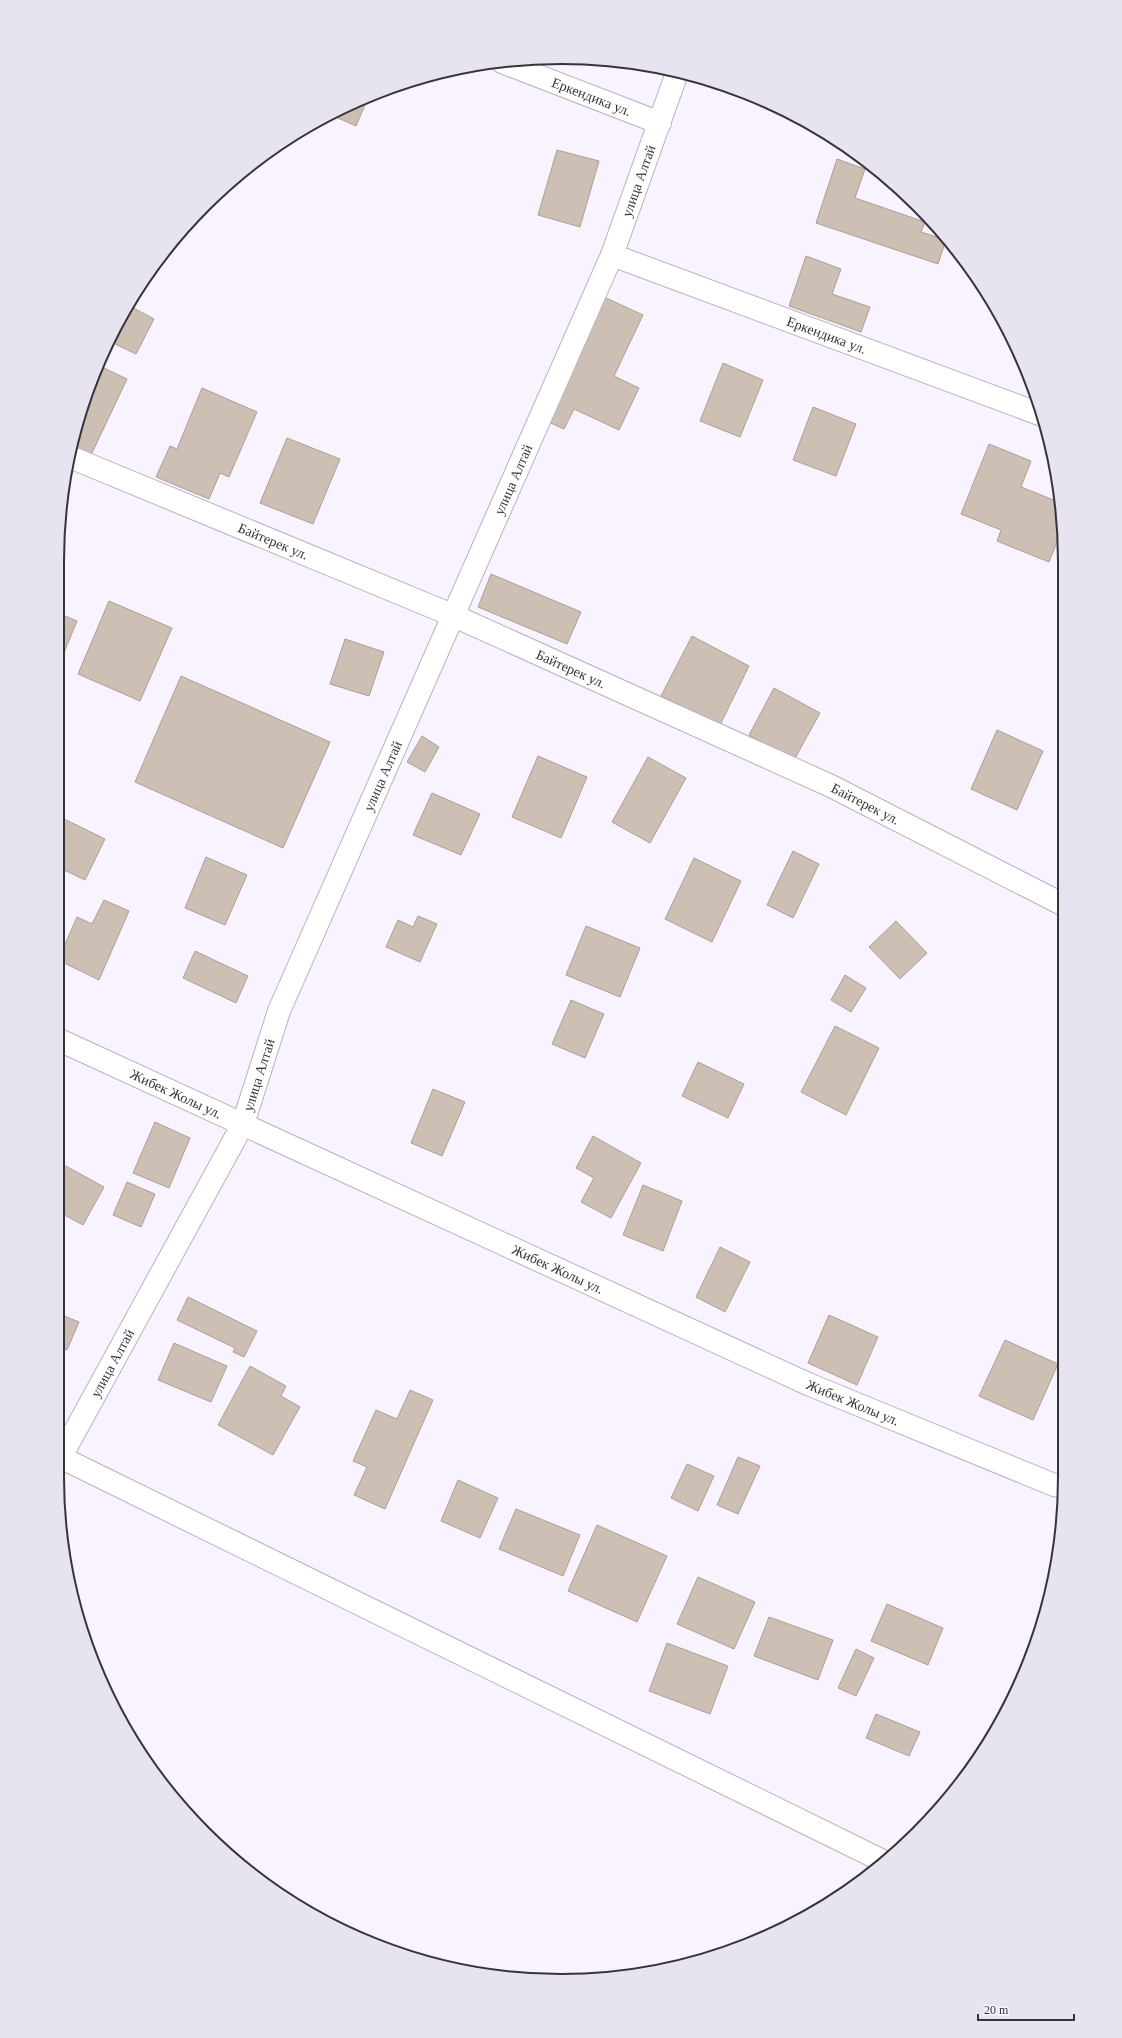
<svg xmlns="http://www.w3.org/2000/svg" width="1122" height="2038" viewBox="0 0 1122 2038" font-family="'Times New Roman',serif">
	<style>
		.building { fill: #cdbfb4; stroke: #ac9f94 }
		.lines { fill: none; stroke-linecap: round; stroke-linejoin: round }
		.minor-casing { stroke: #b8b2c0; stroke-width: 24 }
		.minor { stroke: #fff; stroke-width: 22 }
		.labels { text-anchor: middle; stroke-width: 3.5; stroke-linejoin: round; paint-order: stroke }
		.street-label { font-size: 14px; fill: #36343a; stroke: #f8f3ff }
		.rim { fill: none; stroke: #36343a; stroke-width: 2 }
	</style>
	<rect width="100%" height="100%" fill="#f8f3ff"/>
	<path class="building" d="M368,98L356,126L329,114L338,109Z
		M557,150L599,161L580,227L538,215Z
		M837,159L865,169L855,198L925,222L921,232L946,240L938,264L816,223Z
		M806,256L841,269L832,294L870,307L861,332L789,306Z
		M604,297L643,315L614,376L639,388L619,430L574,409L564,429L546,421Z
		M128,305L154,319L136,354L111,342Z
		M723,363L763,380L740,437L700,421Z
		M102,367L127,379L91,455L72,446L74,430Z
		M202,388L257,412L229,477L220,473L209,499L156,477L170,446L177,449Z
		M813,407L856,424L836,476L793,460Z
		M287,438L340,459L313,524L260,503Z
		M989,444L1031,461L1021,487L1061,503V532L1049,562L997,541L1001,530L961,514Z
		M491,574L581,612L567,644L478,607Z
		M109,601L172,628L140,701L78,674Z
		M58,613L77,621L59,665H58Z
		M692,636L749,666L720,725L661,696Z
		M345,639L384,652L369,696L330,684Z
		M181,676L330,742L283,848L135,782Z
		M774,688L820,713L794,760L749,735Z
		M997,730L1043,751L1017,810L971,789Z
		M422,736L439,747L425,772L407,762Z
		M538,756L587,777L561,838L512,817Z
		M648,757L686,778L650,843L612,822Z
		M432,793L480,814L461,855L413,835Z
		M58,816L105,839L85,880L58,867Z
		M793,851L819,864L793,918L767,905Z
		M206,857L247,875L225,925L185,908Z
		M694,858L741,881L712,942L665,919Z
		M104,900L129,911L99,980L58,960L77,917L92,924Z
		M418,916L437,924L420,962L386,947L398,920L413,927Z
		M896,921L927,953L900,979L869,947Z
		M586,926L640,948L620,997L566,975Z
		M195,951L248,976L236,1003L183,978Z
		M845,975L866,988L851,1012L831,1000Z
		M571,1000L604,1014L585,1058L552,1044Z
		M835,1026L879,1048L846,1115L801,1092Z
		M698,1062L744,1084L728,1118L682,1096Z
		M433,1089L465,1102L442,1156L411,1143Z
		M155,1122L190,1138L169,1188L133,1173Z
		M593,1136L641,1163L611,1218L581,1202L594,1178L576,1168Z
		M64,1165L104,1187L83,1225L57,1211V1177Z
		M127,1182L155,1194L141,1227L113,1215Z
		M643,1185L682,1201L663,1251L623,1235Z
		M720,1247L750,1262L725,1312L696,1297Z
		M188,1297L257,1331L244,1357L233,1352L235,1348L177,1320Z
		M57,1313L79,1322L67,1350L57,1346Z
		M829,1315L878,1337L857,1385L808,1363Z
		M1005,1340L1058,1364L1033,1420L979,1396Z
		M174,1343L227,1366L211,1402L158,1380Z
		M250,1366L286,1386L281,1396L300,1407L273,1455L218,1425Z
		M410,1390L433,1400L385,1509L354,1495L367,1467L353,1461L376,1410L397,1419Z
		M738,1457L760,1466L738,1514L717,1505Z
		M687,1464L714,1476L698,1511L671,1498Z
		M458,1480L498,1498L480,1538L441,1521Z
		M516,1509L580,1535L563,1576L499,1549Z
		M597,1525L667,1556L637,1622L568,1591Z
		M698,1577L755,1602L734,1649L677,1624Z
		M887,1604L943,1628L928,1665L871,1641Z
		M769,1617L833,1640L818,1680L754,1656Z
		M667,1643L728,1666L710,1714L649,1691Z
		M856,1649L874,1658L856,1696L838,1688Z
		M876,1714L920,1732L909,1756L866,1738Z"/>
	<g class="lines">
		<defs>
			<g id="minor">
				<path id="s1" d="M502,62L660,123"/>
				<path id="s2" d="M612,255L1042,415"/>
				<path id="s3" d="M70,457L452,615L831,786L1062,904"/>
				<path id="s4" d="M57,1039L808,1384L1054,1485L1064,1487"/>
				<path d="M60,1457L885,1862"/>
				<path id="s5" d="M57,1464L243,1124L279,1011L612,255L677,73"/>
			</g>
		</defs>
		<use href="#minor" class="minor-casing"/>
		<use href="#minor" class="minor"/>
	</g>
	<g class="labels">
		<g class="street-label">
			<text dy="5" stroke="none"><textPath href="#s1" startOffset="96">Еркендика ул.</textPath></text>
			<text dy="5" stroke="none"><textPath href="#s5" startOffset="1411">улица Алтай</textPath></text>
			<text dy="5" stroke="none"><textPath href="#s2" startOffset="229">Еркендика ул.</textPath></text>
			<text dy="5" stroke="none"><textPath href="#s5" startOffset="1087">улица Алтай</textPath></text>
			<text dy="5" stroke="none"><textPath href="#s3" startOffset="220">Байтерек ул.</textPath></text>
			<text dy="5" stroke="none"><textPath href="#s3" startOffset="544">Байтерек ул.</textPath></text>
			<text dy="5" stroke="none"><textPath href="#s5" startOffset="763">улица Алтай</textPath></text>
			<text dy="5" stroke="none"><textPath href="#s3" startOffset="868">Байтерек ул.</textPath></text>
			<text dy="5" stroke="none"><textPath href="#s5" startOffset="439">улица Алтай</textPath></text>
			<text dy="5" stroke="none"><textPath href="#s4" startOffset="131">Жибек Жолы ул.</textPath></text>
			<text dy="5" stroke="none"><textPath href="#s4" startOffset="551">Жибек Жолы ул.</textPath></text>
			<text dy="5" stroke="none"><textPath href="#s5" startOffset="115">улица Алтай</textPath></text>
			<text dy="5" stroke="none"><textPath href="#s4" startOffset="875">Жибек Жолы ул.</textPath></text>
		</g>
	</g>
	<path d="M0 0H1122V2038H0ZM561 64H561A497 497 0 0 1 1058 561V1477A497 497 0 0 1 561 1974H561A497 497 0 0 1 64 1477V561A497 497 0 0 1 561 64Z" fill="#e8e4ef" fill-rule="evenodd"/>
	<path class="rim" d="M561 64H561A497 497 0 0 1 1058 561V1477A497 497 0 0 1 561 1974H561A497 497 0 0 1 64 1477V561A497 497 0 0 1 561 64Z"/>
	<path d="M978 2014v6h96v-6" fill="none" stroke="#36343a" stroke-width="2"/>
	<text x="984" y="2014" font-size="12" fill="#36343a" stroke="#f8f3ff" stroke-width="3" paint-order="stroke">20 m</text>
</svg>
